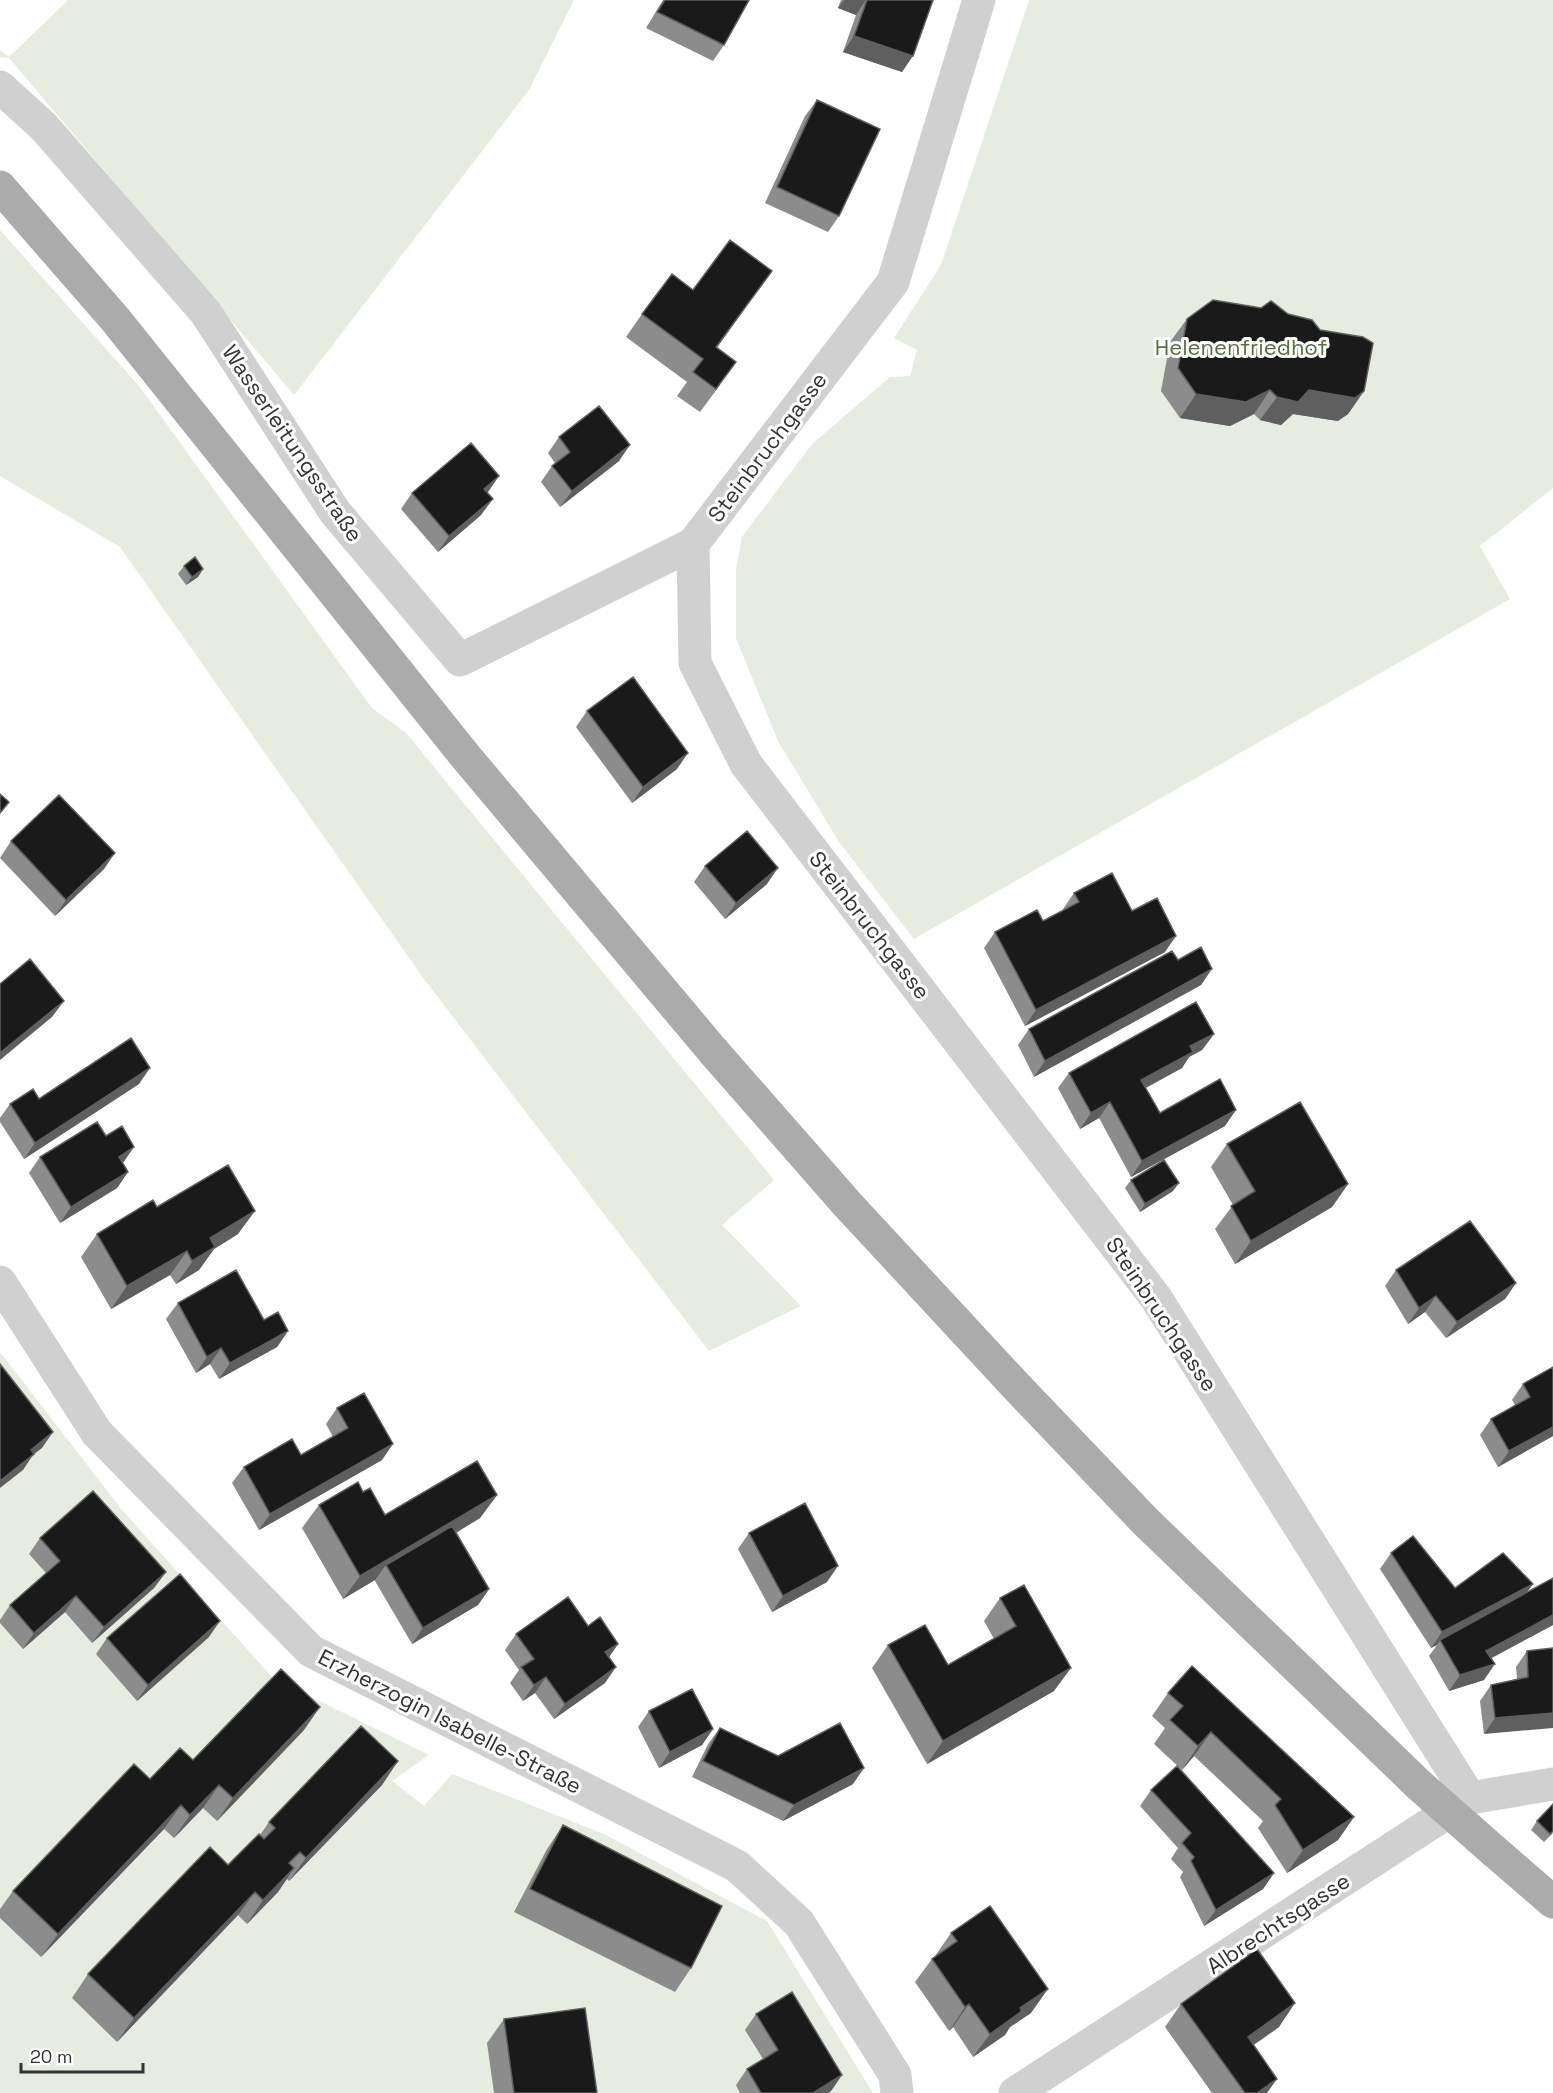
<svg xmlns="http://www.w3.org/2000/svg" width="1553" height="2093" viewBox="0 0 1553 2093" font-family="'Space Grotesk',sans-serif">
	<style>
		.green { fill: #e6ecdf }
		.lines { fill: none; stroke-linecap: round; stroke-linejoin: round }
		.minor { stroke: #d0d0d0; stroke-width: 33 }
		.primary { stroke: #ababab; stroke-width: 33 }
		.primary-bridge { stroke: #ababab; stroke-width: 33 }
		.wall { fill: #8c8c8c }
		.shaded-wall { fill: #5f5f5f }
		.building { fill: #1a1a1a; stroke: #5f5f5f; stroke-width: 1.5 }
		.labels { text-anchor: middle; stroke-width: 6; stroke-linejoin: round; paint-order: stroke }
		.park-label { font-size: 22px; fill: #56703f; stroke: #fff }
		.street-label { font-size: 22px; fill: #333; stroke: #fff }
	</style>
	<rect width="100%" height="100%" fill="#fff"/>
	<path class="green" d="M68,0H574L529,90L294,395L9,58L0,57V50L9,57Z
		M1029,0H1553V488L1480,546L1510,599L914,939L839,842L778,741L736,638V569L742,537L812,444L890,377L910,376L917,350L894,338L941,265Z
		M0,230L139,386L372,708L406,733L774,1180L722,1225L801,1306L709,1351L424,979L120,547L0,476Z
		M0,1352L122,1510L273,1678L429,1755L392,1781L424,1806L452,1774L604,1834L767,1921L873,2093H0Z"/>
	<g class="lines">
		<path class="minor" d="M979,0L893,282L693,544L695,663L746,764L1156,1298L1470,1798
			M0,87L44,127L206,313L335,512L460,660L693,544
			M0,1282L97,1433L311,1651L737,1866L799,1923L895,2075L897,2093
			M1015,2093L1470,1798L1553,1784"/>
		<path class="primary" d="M0,187L115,319L466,757L713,1051
			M1494,1851L1553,1902"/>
		<path class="primary-bridge" d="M713,1051L848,1205L1016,1386L1145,1521L1418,1784L1494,1851"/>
	</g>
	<path class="wall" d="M663,0H749L724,45L713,61L646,28Z
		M841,0H933L902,72L843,52L856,15L838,8Z
		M817,100L839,216L828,232L765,203L805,116Z
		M693,290L755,294L717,348L720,385L700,412L677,396L687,382L626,337L642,314Z
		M1187,319L1364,391L1348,414L1338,421L1293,414L1281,425L1260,420L1254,414L1230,426L1180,418L1161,391L1170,342Z
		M559,437L619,461L560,507L541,482L552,466L555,463L548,453Z
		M412,493H487L481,515L438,552L401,509Z
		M184,566L203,569L198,577L186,585L178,574Z
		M587,711L677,769L632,803L576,727Z
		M11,841L104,869L55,916L0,858Z
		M705,866L767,884L725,919L694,882Z
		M1074,893L1132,911L1165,952L1025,1026L984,948L995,932L1043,921L1064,910L1063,909Z
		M1201,985L1034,1077L1018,1045L1029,1029Z
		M1214,1034L1202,1050L1189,1057L1182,1068L1146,1088L1160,1113L1225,1126L1131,1177L1099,1118L1080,1129L1058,1088L1069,1073Z
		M139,1084L24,1159L0,1122V1118L10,1104L39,1099Z
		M1227,1144L1348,1184L1332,1207L1235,1264L1215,1229L1233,1205L1211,1167Z
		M40,1157L123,1163L128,1172L117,1188L60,1223L29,1173Z
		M1131,1180L1173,1191L1140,1212L1125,1188Z
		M157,1207L238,1234L214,1249L199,1270L176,1284L170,1275L111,1309L81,1257L97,1234Z
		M1396,1270L1516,1283L1505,1299L1446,1338L1425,1312L1408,1324L1385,1286Z
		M178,1303L288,1331L277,1347L219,1379L210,1364L196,1373L166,1319Z
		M1523,1384L1553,1436L1498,1467L1480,1435L1491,1419L1515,1405L1512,1400Z
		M337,1408L382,1460L259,1530L232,1483L244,1467L301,1455L333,1437L326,1424Z
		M363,1492L385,1515L497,1495L480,1518L456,1533L489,1589L478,1605L412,1644L375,1581V1580L343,1599L302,1528L319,1505Z
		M749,1533L827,1582L772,1612L738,1549Z
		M40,1538L166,1572L154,1588L92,1643L65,1612L23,1649L0,1623V1620L10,1605L46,1573L29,1554Z
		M1391,1553L1455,1588L1533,1584L1526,1593L1553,1578V1625L1491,1658L1484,1680L1449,1691L1429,1656L1437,1645L1431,1648L1380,1569Z
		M1000,1598L1054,1691L927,1764L872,1668L888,1645L948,1665L994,1639L984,1621Z
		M588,1626L618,1644L609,1657L605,1683L554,1719L535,1693L523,1701L510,1683L519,1670L505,1650L516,1634Z
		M209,1637L137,1701L96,1654L107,1638Z
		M1553,1648L1484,1734L1480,1701L1491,1685L1517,1679L1516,1667L1527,1651Z
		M1168,1693L1354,1817L1338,1840L1287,1873L1258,1828L1263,1821L1194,1756L1182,1770L1154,1744L1165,1728L1152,1716Z
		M649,1711L713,1729L702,1745L659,1768L638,1727Z
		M720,1728L778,1756L853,1784L783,1821L692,1777L708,1744Z
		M304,1730L217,1821L203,1808L174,1838L164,1829L41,1957L0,1918V1909L13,1891L150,1779L193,1760Z
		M398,1761L382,1785L289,1881L287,1879L278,1892L247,1924L238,1915L117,2042L72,1998L88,1974L228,1865L260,1835L269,1822Z
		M1151,1790L1274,1873L1263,1889L1204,1926L1180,1877L1183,1872L1171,1859L1178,1848L1140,1806Z
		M1537,1821L1553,1833L1544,1842L1531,1830Z
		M563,1825L691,1968L675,1992L514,1912L547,1849Z
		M951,1933L1031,2013L1010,2027L1005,2035L973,2057L953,2027L949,2031L915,1982L932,1959L935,1956Z
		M1181,2004L1279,2027L1253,2045L1267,2093H1212L1165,2027Z
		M756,2014L842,2075L831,2091L828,2093H740L736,2085L747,2069L763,2059L745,2030Z
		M504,2019L597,2093H494L487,2043Z"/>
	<path class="shaded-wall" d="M844,0H866L856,15L838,8Z
		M854,36L913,56L902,72L843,52Z
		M1270,390L1254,414L1230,426L1180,418L1196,394Z
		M1309,390L1364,391L1348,414L1338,421L1293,414L1281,425L1260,420L1277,397Z
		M630,445L619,461L560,507L572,491Z
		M499,476L488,492L473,505L484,489Z
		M493,499L481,515L438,552L449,536Z
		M203,569L198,577L186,585L192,577Z
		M688,753L677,769L632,803L643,787Z
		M115,853L104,869L55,916L66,900Z
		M778,868L767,884L725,919L736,903Z
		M1176,936L1165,952L1025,1026L1036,1010Z
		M1212,969L1201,985L1034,1077L1045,1061Z
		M64,1001L52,1017L0,1060V1053Z
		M1214,1034L1202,1050L1189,1057L1182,1068L1130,1096L1141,1080L1190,1046Z
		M150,1068L139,1084L24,1159L35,1143Z
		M1110,1102L1099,1118L1080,1129L1091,1113Z
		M1236,1110L1225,1126L1131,1177L1142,1161Z
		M134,1147L123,1163L119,1157Z
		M128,1172L117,1188L60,1223L71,1207Z
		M1179,1183L1173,1191L1140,1212L1145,1204Z
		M1348,1184L1332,1207L1235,1264L1251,1241Z
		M255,1211L238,1234L214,1249L199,1270L176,1284L210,1238Z
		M187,1251L170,1275L111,1309L127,1286Z
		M1516,1283L1505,1299L1446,1338L1457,1322Z
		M1436,1296L1425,1312L1408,1324L1419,1308Z
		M288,1331L277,1347L219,1379L230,1363Z
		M221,1348L210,1364L196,1373L207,1357Z
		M1553,1427V1436L1498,1467L1509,1451Z
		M53,1432L42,1448L33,1455L23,1470L0,1488V1481L31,1450Z
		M393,1444L382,1460L259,1530L270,1514Z
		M497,1495L480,1518L390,1572L386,1565L375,1580L343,1599L360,1576Z
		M838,1566L827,1582L772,1612L783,1596Z
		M166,1572L154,1588L92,1643L104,1627Z
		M1533,1584L1522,1599L1440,1640L1437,1645L1431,1648L1442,1632Z
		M489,1589L478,1605L412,1644L423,1628Z
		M76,1596L65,1612L23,1649L34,1633Z
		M1553,1615V1625L1475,1667L1486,1651Z
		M220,1621L209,1637L137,1701L148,1685Z
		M618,1644L607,1660L605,1652Z
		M1495,1664L1484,1680L1449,1691L1460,1675Z
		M616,1667L605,1683L554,1719L565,1704Z
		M1071,1668L1054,1691L927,1764L943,1741Z
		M546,1677L535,1693L523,1701L534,1685Z
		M320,1707L304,1730L217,1821L233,1798Z
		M1553,1713V1728L1484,1734L1495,1718Z
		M713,1729L702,1745L659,1768L670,1752Z
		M1211,1732L1194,1756L1182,1770L1198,1746Z
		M398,1761L382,1785L289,1881L306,1858Z
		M864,1768L853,1784L783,1821L794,1805Z
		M219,1785L203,1808L174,1838L190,1815Z
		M181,1805L164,1829L41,1957L58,1934Z
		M1354,1817L1338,1840L1287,1873L1303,1850Z
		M294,1868L278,1892L247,1924L263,1900Z
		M1274,1873L1263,1889L1204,1926L1216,1910Z
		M255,1892L238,1915L117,2042L134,2018Z
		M1048,1989L1031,2013L1010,2027L1005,2035L973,2057L990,2034L1020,2008Z
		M1295,2003L1279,2027L1231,2061L1248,2037Z
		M969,2004L953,2027L949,2031L965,2007Z
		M842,2075L831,2091L828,2093H813Z
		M1277,2079L1267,2093H1257Z"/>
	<path class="building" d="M665,0H749L724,45L657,12Z
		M867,0H933L913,56L854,36Z
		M817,100L880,129L839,216L777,187Z
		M730,240L772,271L716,347L736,362L716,389L693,372L703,359L642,314L672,274L693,290Z
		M1213,300L1261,308L1271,301L1288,314L1312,320L1320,330L1363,337L1373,343L1364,391L1355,398L1309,390L1298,402L1277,397L1270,390L1246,402L1196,394L1178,368L1187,319Z
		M599,406L630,445L572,491L552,466L570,452L559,437Z
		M471,443L499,476L484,489L493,499L449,536L412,493Z
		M195,557L203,569L192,577L184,566Z
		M633,677L688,753L643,787L587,711Z
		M0,794L9,802L0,813Z
		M59,795L115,853L66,900L11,841Z
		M747,831L778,868L736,903L705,866Z
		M1112,873L1132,911L1157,898L1176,936L1036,1010L995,932L1037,910L1043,921L1079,902L1074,893Z
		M1201,947L1212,969L1045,1061L1029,1029L1172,951L1178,960Z
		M30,959L64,1001L0,1053V984Z
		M1196,1002L1214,1034L1190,1046L1193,1052L1141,1080L1160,1113L1220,1079L1236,1110L1142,1161L1110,1102L1091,1113L1069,1073Z
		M131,1038L150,1068L35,1143L10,1104L33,1089L39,1099Z
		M1300,1102L1348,1184L1251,1241L1231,1206L1255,1191L1227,1144Z
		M97,1122L106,1136L122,1126L134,1147L119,1157L128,1172L71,1207L40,1157Z
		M1164,1160L1179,1183L1145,1204L1131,1180Z
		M228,1165L255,1211L210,1238L215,1247L192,1261L187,1251L127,1286L97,1234L153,1200L157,1207Z
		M1470,1221L1516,1283L1457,1322L1436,1296L1419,1308L1396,1270Z
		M236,1270L264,1320L278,1312L288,1331L230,1363L221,1348L207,1357L178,1303Z
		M0,1364L53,1432L31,1450L34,1454L0,1481Z
		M1553,1367V1427L1509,1451L1491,1419L1530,1397L1523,1384Z
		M364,1393L393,1444L270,1514L244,1467L292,1439L301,1455L348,1428L337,1408Z
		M477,1461L497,1495L360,1576L319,1505L358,1482L363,1492L370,1488L385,1515Z
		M93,1491L166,1572L104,1627L76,1596L34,1633L10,1605L60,1561L40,1538Z
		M805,1503L838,1566L783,1596L749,1533Z
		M452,1526L489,1589L423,1628L386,1565Z
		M1413,1536L1455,1588L1503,1553L1533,1584L1442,1632L1391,1553Z
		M180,1574L220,1621L148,1685L107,1638Z
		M1553,1578V1615L1486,1651L1495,1664L1460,1675L1440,1640Z
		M1024,1585L1071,1668L943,1741L888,1645L925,1625L948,1665L1016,1626L1000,1598Z
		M568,1597L588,1626L600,1617L618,1644L605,1652L616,1667L565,1704L546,1677L534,1685L521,1667L534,1659L516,1634Z
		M1553,1648V1713L1495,1718L1491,1685L1528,1677L1527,1651Z
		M1192,1666L1354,1817L1303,1850L1275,1805L1281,1799L1211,1732L1198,1746L1170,1720L1183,1706L1168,1693Z
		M281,1669L320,1707L233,1798L219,1785L190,1815L181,1805L58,1934L13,1891L134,1764L150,1779L180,1748L193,1760Z
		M692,1689L713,1729L670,1752L649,1711Z
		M840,1723L864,1768L794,1805L703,1761L720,1728L778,1756Z
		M361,1726L398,1761L306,1858L300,1852L289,1863L294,1868L263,1900L255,1892L134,2018L88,1974L210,1847L228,1865L259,1834L264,1839L275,1828L269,1822Z
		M1177,1766L1274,1873L1216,1910L1191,1861L1194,1857L1182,1843L1191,1833L1151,1790Z
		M1553,1804V1831L1550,1834L1537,1821Z
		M563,1825L722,1906L691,1968L530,1889Z
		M990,1906L1048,1989L1020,2008L1022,2011L990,2034L969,2004L965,2007L932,1959L957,1941L951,1933Z
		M1257,1949L1295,2003L1248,2037L1277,2079L1257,2093H1245L1181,2004Z
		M792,1992L842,2075L813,2093H761L747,2069L778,2050L756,2014Z
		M585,2008L597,2093H514L504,2019Z"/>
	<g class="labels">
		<g class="park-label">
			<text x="1241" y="355">Helenenfriedhof</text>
		</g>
		<g class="street-label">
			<text transform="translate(293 443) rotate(56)" y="8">Wasserleitungsstraße</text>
			<text transform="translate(767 447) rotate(-53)" y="8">Steinbruchgasse</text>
			<text transform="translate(870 925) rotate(52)" y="8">Steinbruchgasse</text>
			<text transform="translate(1162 1314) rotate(56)" y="8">Steinbruchgasse</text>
			<text transform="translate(450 1721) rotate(27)" y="8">Erzherzogin Isabelle-Straße</text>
			<text transform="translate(1278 1923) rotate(-33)" y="8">Albrechtsgasse</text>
		</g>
	</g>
	<path d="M21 2063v9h122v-9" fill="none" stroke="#333333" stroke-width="3"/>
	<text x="30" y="2063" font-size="18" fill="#333333" stroke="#ffffff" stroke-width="4.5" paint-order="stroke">20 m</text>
</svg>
